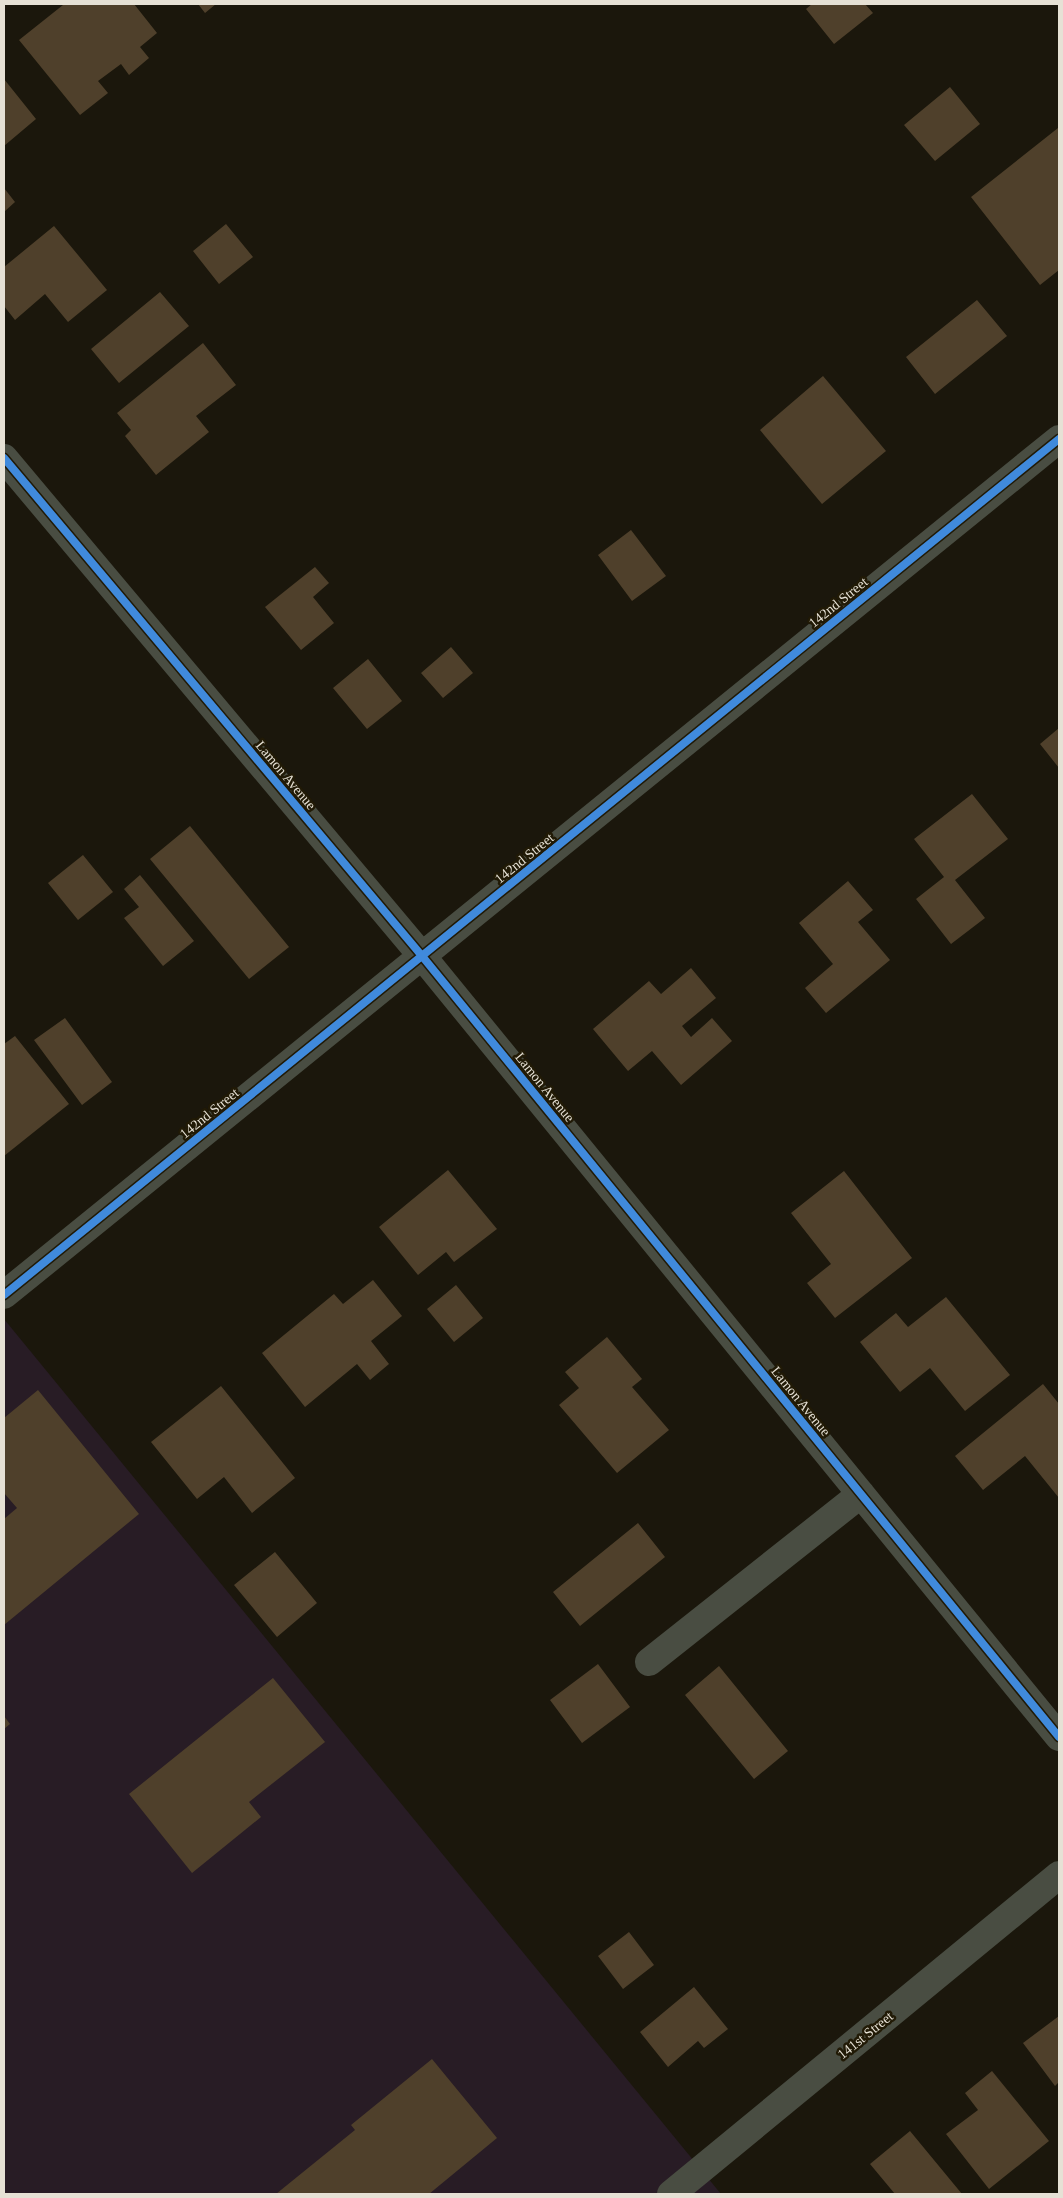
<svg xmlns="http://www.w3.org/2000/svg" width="1063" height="2198" viewBox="0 0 1063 2198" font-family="'Times New Roman',serif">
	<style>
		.commercial { fill: #281c25 }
		.building { fill: #4f402b }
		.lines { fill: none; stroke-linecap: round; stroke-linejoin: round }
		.minor { stroke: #494d42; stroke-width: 28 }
		.cycleway-casing { stroke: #211a06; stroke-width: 11 }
		.cycleway { stroke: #408adc; stroke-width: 8 }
		.labels { text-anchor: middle; stroke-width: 5; stroke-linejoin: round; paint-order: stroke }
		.street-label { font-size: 14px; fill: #e6e1d5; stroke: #211a06 }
	</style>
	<rect width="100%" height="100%" fill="#1b170c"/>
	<path class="commercial" d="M4,1319L721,2194H4Z"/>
	<path class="building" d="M61,4H134L157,33L140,47L149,58L129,75L121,64L98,81L108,93L80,115L19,40L63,5Z
		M198,4H216L205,13Z
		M812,4H865L873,13L834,44L806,9Z
		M4,79L36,119L4,146Z
		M950,87L980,124L935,161L904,125Z
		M1058,128L1059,130V270L1040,285L971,197Z
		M4,188L15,202L4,212Z
		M226,224L253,257L219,284L193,251Z
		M54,226L107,290L68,322L45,294L15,320L4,306V267Z
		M160,292L189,326L119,383L91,349Z
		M977,300L1007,336L935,394L906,357Z
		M203,343L236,385L196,416L209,432L156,475L125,436L131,430L117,413Z
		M823,376L886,451L822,504L760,430Z
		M631,530L666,576L632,601L598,555Z
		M315,567L329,583L313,597L334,623L301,650L265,607Z
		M451,647L473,673L443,698L421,673Z
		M368,659L402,701L367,729L333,688Z
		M1059,728V768L1040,744Z
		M972,794L1008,839L955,880L985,918L951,944L916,899L944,877L914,839Z
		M190,826L289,947L249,979L150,859Z
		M83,855L113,892L78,920L48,883Z
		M140,875L194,941L163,966L124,918L139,907L124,889Z
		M848,881L873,910L858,922L890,960L826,1013L805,988L833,964L799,923Z
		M691,968L716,998L682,1026L691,1037L712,1018L732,1041L681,1085L652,1051L628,1071L593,1029L649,981L661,994Z
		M65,1018L112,1082L82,1105L34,1040Z
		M15,1036L69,1104L4,1156V1044Z
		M448,1170L497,1229L454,1262L446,1252L418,1275L379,1227Z
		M844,1171L912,1258L835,1318L807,1283L831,1264L791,1213Z
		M373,1280L402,1316L371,1341L389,1364L370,1380L357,1364L305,1407L262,1353L334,1294L343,1304Z
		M456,1285L483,1318L454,1342L427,1309Z
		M946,1297L1010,1375L965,1411L930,1368L900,1392L860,1342L896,1313L908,1327Z
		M607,1337L642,1379L632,1387L669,1430L617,1473L559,1405L579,1388L565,1372Z
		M1043,1384L1059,1404V1498L1025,1456L983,1490L955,1456Z
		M221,1386L295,1478L252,1513L224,1477L197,1499L151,1442Z
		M38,1390L139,1514L4,1625V1519L17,1508L4,1493V1418Z
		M638,1523L665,1557L580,1626L553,1592Z
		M275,1552L317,1603L277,1637L234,1585Z
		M598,1664L630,1707L582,1743L550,1700Z
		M719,1666L788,1751L754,1779L685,1695Z
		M273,1678L325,1742L249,1802L261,1817L192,1873L129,1794Z
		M4,1716L10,1724L4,1729Z
		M629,1932L654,1965L623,1989L598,1956Z
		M694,1987L728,2029L704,2048L698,2041L668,2067L640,2032Z
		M1059,2016V2082L1055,2086L1023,2043Z
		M432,2059L497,2138L429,2194H276L355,2130L351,2125Z
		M992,2071L1049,2141L989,2189L946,2134L978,2110L965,2093Z
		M910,2131L962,2194H895L870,2164Z"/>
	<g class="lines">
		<path class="minor" d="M4,458L422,956L1059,1737
			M4,1295L1059,439
			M649,1662L861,1494
			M671,2194L1059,1875"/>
		<defs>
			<path id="cycleway" d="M4,458L422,956L1059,1737
				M4,1295L1059,439"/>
		</defs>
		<use href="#cycleway" class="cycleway-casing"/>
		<use href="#cycleway" class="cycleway"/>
	</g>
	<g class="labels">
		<g class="street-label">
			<text transform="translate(838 602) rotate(-39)" y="5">142nd Street</text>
			<text transform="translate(286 775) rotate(50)" y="5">Lamon Avenue</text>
			<text transform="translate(524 858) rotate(-39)" y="5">142nd Street</text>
			<text transform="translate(545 1087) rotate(51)" y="5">Lamon Avenue</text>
			<text transform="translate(209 1113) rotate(-39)" y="5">142nd Street</text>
			<text transform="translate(801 1401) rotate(51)" y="5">Lamon Avenue</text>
			<text transform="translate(865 2035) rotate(-39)" y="5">141st Street</text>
		</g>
	</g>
	<rect width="1063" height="2198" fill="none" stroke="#e6e1d5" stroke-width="10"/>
</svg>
